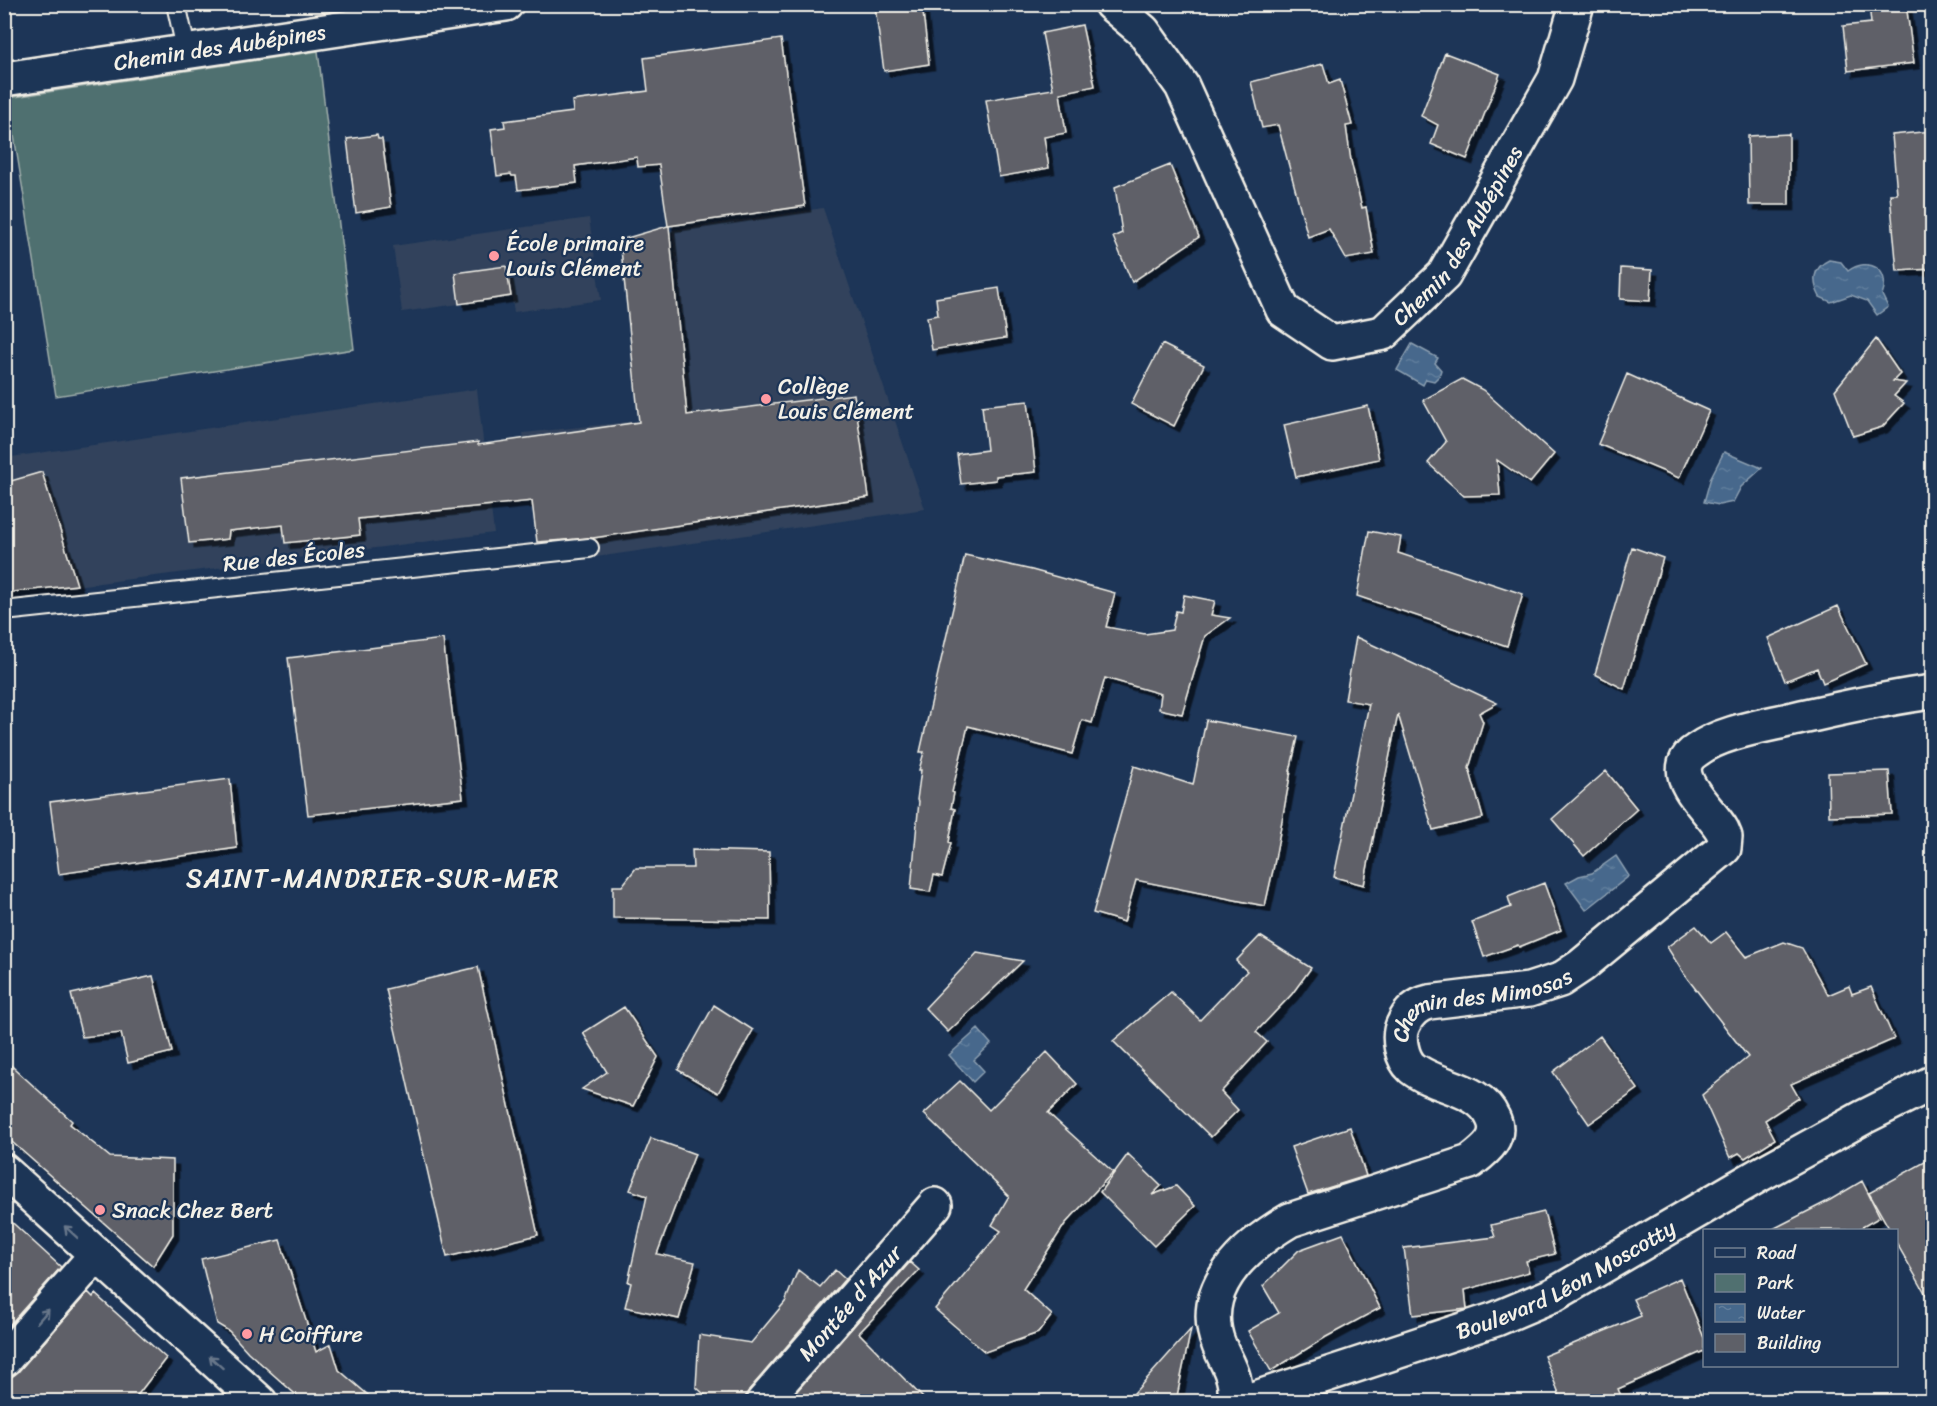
<svg xmlns="http://www.w3.org/2000/svg" width="1937" height="1406" viewBox="0 0 1937 1406" font-family="Sriracha,sans-serif">
	<style>
		.built { fill: #30425c }
		.green { fill: #507070; stroke: #a2b0ac; stroke-width: 1.5 }
		.water { fill: url(#water-ripples); stroke: #8c9fb1; stroke-width: 1.5 }
		.building { fill: #5e6068; stroke: #f4f1e8; stroke-width: 1.5; filter: url(#shadow) }
		.lines { fill: none; stroke-linecap: round; stroke-linejoin: round }
		.lane-casing { stroke: #f4f1e8; stroke-width: 22 }
		.street-casing { stroke: #f4f1e8; stroke-width: 38 }
		.secondary-casing { stroke: #f4f1e8; stroke-width: 38 }
		.lane { stroke: #1d3557; stroke-width: 18 }
		.street { stroke: #1d3557; stroke-width: 33 }
		.secondary { stroke: #1d3557; stroke-width: 33 }
		.oneway { stroke: #68778a }
		.poi-dot { fill: #ff9aa2; stroke: #1d3557; stroke-width: 2 }
		.labels { text-anchor: middle; stroke-width: 4.5; stroke-linejoin: round; paint-order: stroke }
		.street-label { font-size: 22px; fill: #f4f1e8; stroke: #1d3557 }
		.poi-label { font-size: 22px; fill: #f4f1e8; stroke: #1d3557; text-anchor: start }
		.quarter-label { font-size: 26px; letter-spacing: 1.5px; fill: #f4f1e8; stroke: #1d3557 }
	</style>
	<defs>
		<pattern id="water-ripples" width="26" height="14" patternUnits="userSpaceOnUse" patternTransform="scale(1.5)"><rect width="26" height="14" fill="#46688c"/><path d="M2 4q2-2 4 0t4 0M15 11q2-2 4 0t4 0" fill="none" stroke="#617e9c"/></pattern>
		<filter id="shadow"><feDropShadow dx="5.5" dy="5.5" stdDeviation="0" flood-color="#0009"/></filter>
	</defs>
	<rect width="100%" height="100%" fill="#1d3557"/>
	<filter id="ink" filterUnits="userSpaceOnUse"><feTurbulence type="fractalNoise" baseFrequency=".0167" numOctaves="2"/><feDisplacementMap in="SourceGraphic" scale="12" xChannelSelector="R" yChannelSelector="G"/><feConvolveMatrix kernelMatrix="1 2 1 2 8 2 1 2 1" color-interpolation-filters="sRGB"/></filter>
	<g filter="url(#ink)">
		<path class="built" d="M823,208L925,509L590,558L587,538L537,546L523,433L647,420L640,377L688,370L672,230Z
			M589,218L601,300L514,312L506,266L455,273L459,304L402,312L393,246Z
			M477,389L494,533L5,595L4,458Z"/>
		<path class="green" d="M318,51L354,349L56,396L8,98Z"/>
		<path class="water" d="M1829,260L1841,262L1848,271C1868,256 1892,269 1882,295L1888,307L1877,315L1867,301L1851,295L1831,302L1820,297C1812,282 1812,268 1829,260Z
			M1412,344L1438,358L1435,363L1441,370L1439,376L1434,381L1426,379L1423,385L1397,370Z
			M1724,452L1762,468L1741,487L1733,502L1719,505L1704,502L1711,477Z
			M1616,856L1629,876L1586,910L1566,883L1579,876L1592,873Z
			M978,1029L991,1044L974,1060L984,1071L973,1082L949,1055Z"/>
		<path class="building" d="M892,4H922L929,64L884,71L875,7Z
			M1869,4H1906L1914,63L1848,71L1843,26L1871,23Z
			M1082,25L1095,86L1060,93L1066,133L1044,137L1049,168L999,177L986,100L1053,89L1042,33Z
			M781,39L805,206L669,226L687,415L854,394L869,497L593,538L537,542L532,501L358,519L360,535L285,543L283,525L229,531L228,539L189,543L181,478L478,442V445L639,422L620,240L668,226L659,165L638,167L637,157L575,166L577,183L518,190L516,176H512L511,174L497,176L491,129L505,127L504,121L573,112L572,101L648,91L644,58Z
			M1445,53L1500,74L1467,159L1431,144L1438,125L1421,116Z
			M1323,64L1329,84L1340,80L1352,125L1346,126L1351,161L1362,208L1366,207L1374,254L1346,259L1329,229L1308,237L1278,125L1262,128L1251,82Z
			M1932,131V269L1897,271L1890,194H1897L1892,135Z
			M1789,134V205H1749L1748,136Z
			M377,135L378,139H382L391,207L356,213L347,139Z
			M1170,165L1199,237L1132,282L1113,237L1122,233L1115,187Z
			M506,266L511,296L459,304L455,273Z
			M1621,268L1652,270L1650,301L1620,299Z
			M999,288L1006,338L932,350L927,317L938,315L936,298Z
			M1876,339L1900,374L1893,381L1906,383L1894,396L1904,403L1882,427L1853,436L1835,390Z
			M1162,344L1204,365L1174,426L1131,404Z
			M1627,374L1709,411L1679,478L1598,444Z
			M1462,379L1483,390L1554,454L1530,483L1497,460L1500,495L1464,496L1428,463L1446,442L1423,400Z
			M1028,401L1036,472L996,476V480L961,484L957,454L987,450L982,406Z
			M1368,406L1379,459L1296,477L1284,425Z
			M42,472L77,585L4,593V483Z
			M1369,531L1401,537L1398,553L1523,594L1507,646L1357,596Z
			M1632,547L1663,558L1624,689L1595,674Z
			M965,555L1032,570L1115,593L1106,627L1145,634L1172,630L1176,611L1181,612L1184,595L1215,601L1211,615L1230,618L1205,636L1182,714L1159,709L1161,694L1105,678L1092,723L1082,720L1072,754L968,726L952,792L954,793L951,808L955,809L949,842L951,843L942,877L934,875L930,892L911,889L919,801L917,800L921,770H919L924,752H920Z
			M1838,606L1866,664L1823,683L1817,668L1785,681L1768,638Z
			M1356,637L1497,703L1479,713L1483,722L1469,768L1483,818L1433,830L1398,714L1364,885L1334,877L1369,704L1345,700Z
			M443,639L463,798L308,815L288,658Z
			M1206,720L1298,737L1290,771H1291L1273,870L1265,906L1136,880L1124,922L1093,913L1134,766L1193,785Z
			M1606,771L1637,809L1584,856L1552,819Z
			M1889,771L1892,814L1829,816L1828,773Z
			M230,779L237,848L59,874L50,802Z
			M692,850L769,852L770,920L613,918V886H622L636,868H693Z
			M1544,883L1561,930L1519,947L1518,945L1484,957L1472,922L1511,907L1508,897Z
			M1696,926L1711,943L1726,932L1746,957L1784,942L1802,948L1828,995L1849,986L1852,994L1871,987L1894,1039L1791,1084L1799,1098L1765,1120L1775,1139L1745,1158L1739,1153L1730,1158L1702,1095L1748,1057L1684,974L1667,947Z
			M1260,936L1311,968L1292,994L1256,1032L1267,1042L1221,1092L1238,1110L1211,1137L1113,1041L1171,992L1200,1020L1247,971L1236,961Z
			M977,953L1023,961L948,1032L925,1008Z
			M478,967L538,1235L447,1257L386,989Z
			M153,976L172,1052L128,1063L121,1033L82,1037L71,994Z
			M714,1005L753,1030L718,1093L678,1070Z
			M624,1007L658,1057L633,1106L582,1089L607,1072L583,1033Z
			M1600,1036L1638,1089L1589,1124L1553,1072Z
			M1047,1052L1077,1084L1048,1113L1113,1172L1065,1224L1023,1289L1052,1315L1038,1333L985,1352L935,1309L1001,1231L992,1225L1009,1196L924,1114L960,1081L989,1110Z
			M4,1059L72,1121L70,1124L110,1157L173,1160V1234L153,1266L4,1135Z
			M1350,1127L1366,1176L1308,1194L1291,1147Z
			M651,1138L695,1154L657,1254L695,1262L679,1319L625,1307L631,1283L628,1282L647,1196L630,1190Z
			M1128,1154L1161,1186L1152,1195L1176,1186L1195,1206L1154,1246L1100,1192Z
			M1932,1158V1305L1896,1242V1230H1890L1869,1193Z
			M1862,1181L1880,1217L1857,1230H1771L1830,1200Z
			M1544,1212L1555,1254L1526,1261L1529,1272L1465,1290L1467,1309L1413,1315L1404,1248L1495,1237L1491,1225Z
			M4,1215L61,1267L4,1331Z
			M1343,1234L1380,1308L1326,1337L1271,1371L1248,1331L1279,1313L1263,1286L1299,1250Z
			M280,1240L316,1352L331,1344L339,1370L375,1401H303L248,1352L229,1331L217,1324L201,1259Z
			M910,1262L919,1270L859,1333L926,1401H788Z
			M798,1270L820,1287L835,1270L845,1279L749,1390L745,1401H712L696,1387L699,1335L751,1343L785,1302Z
			M1680,1278L1704,1338V1351L1618,1389L1623,1401H1562L1544,1356L1641,1316L1633,1299Z
			M88,1292L93,1297L95,1294L166,1358L133,1401H4V1378L11,1377L18,1372Z
			M1191,1329L1176,1401H1127Z"/>
		<g class="lines">
			<defs>
				<path id="lane" d="M176,4L187,53
					M4,611L589,548"/>
				<g id="street">
					<path id="s1" d="M1111,4L1143,31L1182,86L1283,310L1332,343L1383,333L1444,275L1555,79L1577,4"/>
					<path id="s2" d="M4,79L506,4"/>
					<path d="M4,1360L96,1255"/>
					<path id="s3" d="M763,1402L935,1205"/>
					<path id="s4" d="M1234,1402C1239,1379 1227,1364 1219,1345C1196,1288 1246,1246 1290,1220L1470,1162C1484,1151 1503,1138 1493,1118C1480,1087 1437,1088 1412,1068C1402,1059 1397,1037 1403,1025C1408,1013 1416,1005 1429,1002L1529,990L1560,980L1581,966L1724,848L1725,837L1722,830C1712,812 1679,786 1685,764C1687,758 1692,753 1697,750C1721,732 1764,726 1793,719C1839,709 1885,698 1932,692"/>
					<path id="s5" d="M1244,1402L1496,1319L1555,1294L1759,1175L1864,1117L1932,1083"/>
				</g>
				<path id="secondary" d="M4,1171L260,1402"/>
			</defs>
			<use href="#lane" class="lane-casing"/>
			<use href="#street" class="street-casing"/>
			<use href="#secondary" class="secondary-casing"/>
			<use href="#lane" class="lane"/>
			<use href="#street" class="street"/>
			<use href="#secondary" class="secondary"/>
		</g>
		<defs><path id="oneway-shaft" d="M-6 0H5M1.5-3L5.5 0L1.5 3" fill="none" stroke-width="1.6" stroke-linecap="round" stroke-linejoin="round" transform="scale(1.5)"/></defs>
		<g class="oneway">
			<use href="#oneway-shaft" transform="translate(71 1232) rotate(-138)"/>
			<use href="#oneway-shaft" transform="translate(43 1316) rotate(-49)"/>
			<use href="#oneway-shaft" transform="translate(216 1362) rotate(-138)"/>
		</g>
	</g>
	<g class="poi-dot">
		<circle cx="494" cy="256" r="6"/>
		<circle cx="766" cy="399" r="6"/>
		<circle cx="100" cy="1210" r="6"/>
		<circle cx="247" cy="1334" r="6"/>
	</g>
	<g class="labels">
		<g class="street-label">
			<text dy="8" stroke="none"><textPath href="#s2" startOffset="218">Chemin des Aubépines</textPath></text>
			<text dy="8" stroke="none"><textPath href="#s1" startOffset="590">Chemin des Aubépines</textPath></text>
			<text transform="translate(294 556) rotate(-6)" y="8">Rue des Écoles</text>
			<text dy="8" stroke="none"><textPath href="#s4" startOffset="688">Chemin des Mimosas</textPath></text>
			<text dy="8" stroke="none"><textPath href="#s5" startOffset="345">Boulevard Léon Moscotty</textPath></text>
			<text dy="8" stroke="none"><textPath href="#s3" startOffset="132">Montée d'Azur</textPath></text>
		</g>
		<g class="poi-label">
			<text x="506" y="251">École primaire<tspan x="506" dy="25">Louis Clément</tspan></text>
			<text x="778" y="394">Collège<tspan x="778" dy="25">Louis Clément</tspan></text>
			<text x="112" y="1218">Snack Chez Bert</text>
			<text x="259" y="1342">H Coiffure</text>
		</g>
		<g class="quarter-label">
			<text x="373" y="887">SAINT-MANDRIER-SUR-MER</text>
		</g>
	</g>
	<rect width="1937" height="1406" fill="none" stroke="#1d3557" stroke-width="24"/>
	<rect x="12" y="12" width="1913" height="1382" fill="none" stroke="#f4f1e8" stroke-width="2" filter="url(#ink)"/>
	<rect x="1703" y="1229" width="195" height="138" fill="#1d3557" stroke="#738091" stroke-width="1.5"/>
	<rect x="1715" y="1248" width="30" height="9" fill="#1d3557" stroke="#738091" stroke-width="1.5"/>
	<text x="1757" y="1259" font-size="18" fill="#f4f1e8">Road</text>
	<rect x="1715" y="1274" width="30" height="18" fill="#507070" stroke="#738091" stroke-width="1.5"/>
	<text x="1757" y="1289" font-size="18" fill="#f4f1e8">Park</text>
	<rect x="1715" y="1304" width="30" height="18" fill="url(#water-ripples)" stroke="#738091" stroke-width="1.5"/>
	<text x="1757" y="1319" font-size="18" fill="#f4f1e8">Water</text>
	<rect x="1715" y="1334" width="30" height="18" fill="#5e6068" stroke="#738091" stroke-width="1.5"/>
	<text x="1757" y="1349" font-size="18" fill="#f4f1e8">Building</text>
</svg>
